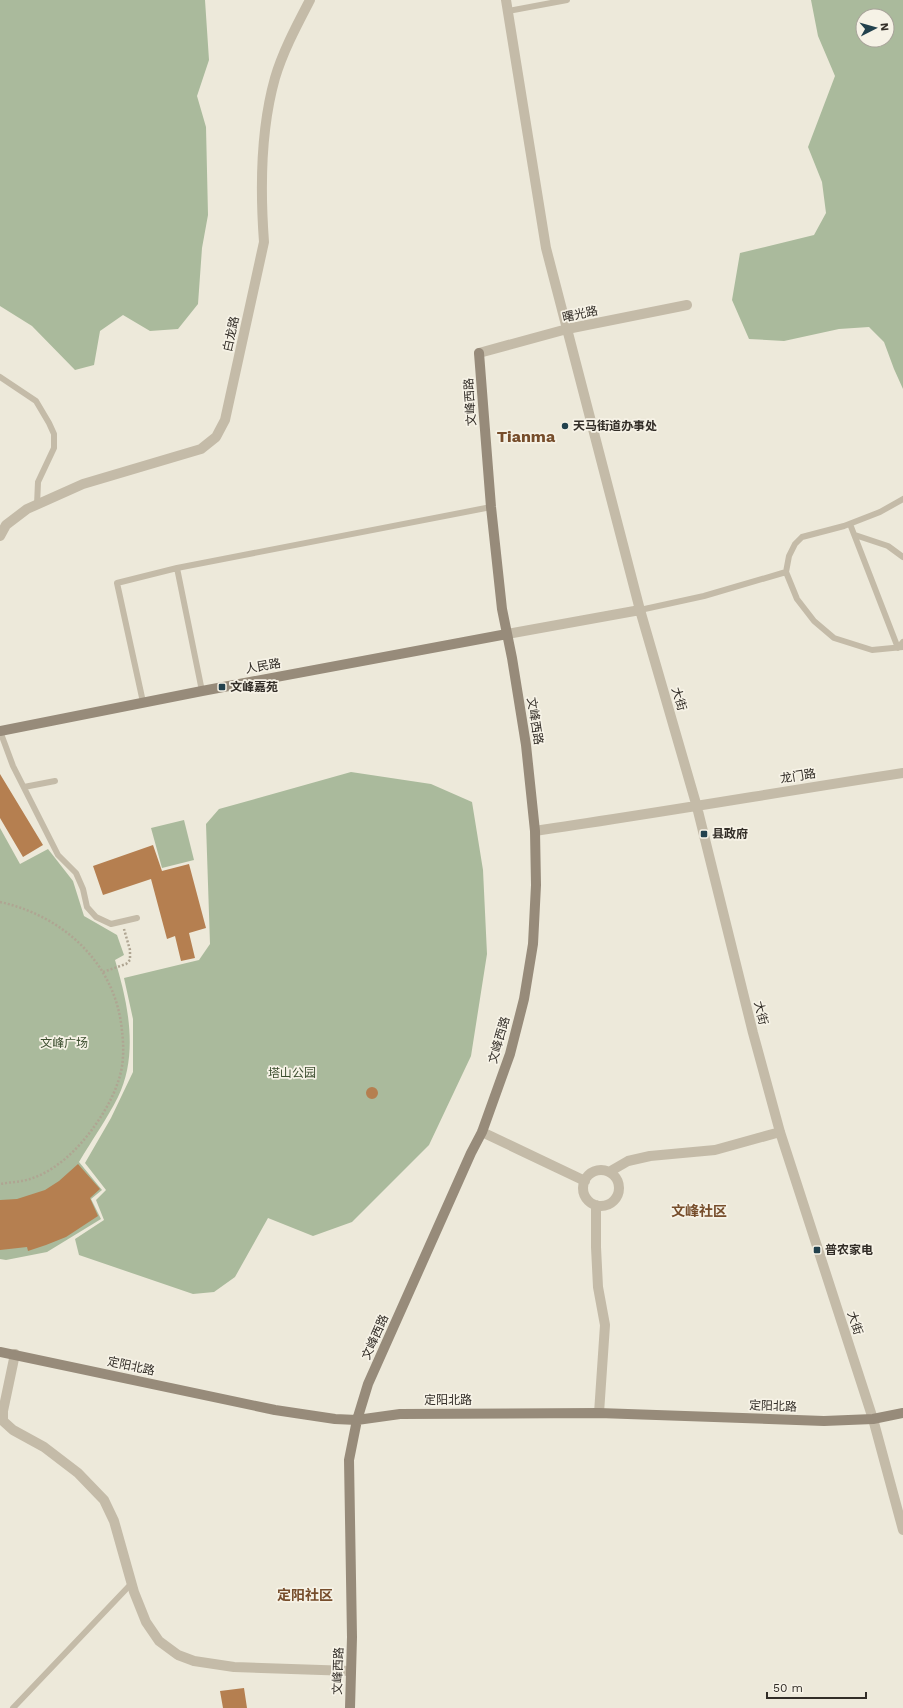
<svg xmlns="http://www.w3.org/2000/svg" width="903" height="1708" viewBox="0 0 903 1708" font-family="'Work Sans','Noto Sans SC',sans-serif">
	<style>
		.green { fill: #aaba9c; fill-rule: evenodd }
		.building { fill: #b57f50 }
		.lines { fill: none; stroke-linecap: round; stroke-linejoin: round }
		.path { stroke: #afa592; stroke-width: 2.5; stroke-dasharray: 2 2; stroke-linecap: butt }
		.lane { stroke: #c4bba8; stroke-width: 6 }
		.street { stroke: #c4bba8; stroke-width: 10 }
		.secondary { stroke: #978b7a; stroke-width: 10 }
		.poi-dot { fill: #22414d; stroke: #f6f2e6; stroke-width: 1.5 }
		.labels { text-anchor: middle; stroke-width: 3.5; stroke-linejoin: round; paint-order: stroke }
		.street-label { font-size: 12px; fill: #322d27; stroke: #f6f2e6 }
		.poi-label { font-size: 12px; font-weight: bold; fill: #322d27; stroke: #f6f2e6; text-anchor: start }
		.park-label { font-size: 12px; fill: #3b4d2e; stroke: #f6f2e6 }
		.quarter-label { font-size: 14px; font-weight: bold; fill: #764d2b; stroke: #f6f2e6 }
		.district-label { font-size: 16px; font-weight: bold; fill: #764d2b; stroke: #f6f2e6 }
	</style>
	<rect width="100%" height="100%" fill="#ede9da"/>
	<path class="green" d="M0,0H205L209,60L197,96L206,127L208,215L202,248L198,304L178,329L150,331L123,315L100,331L94,365L75,370L32,326L0,306Z
		M811,0H903V389L894,369L884,342L869,327L839,329L784,341L749,339L732,300L740,253L814,235L826,213L822,182L808,147L835,76L818,36ZM863,16H887V40H863Z
		M351,772L431,784L472,802L483,870L487,954L471,1056L429,1145L352,1222L313,1236L268,1218L235,1277L214,1292L193,1294L79,1255L75,1239L104,1220L96,1200L106,1190L85,1163L111,1118L133,1072V1019L124,978L199,960L210,944L206,824L219,809Z
		M184,820L194,860L162,868L151,828Z
		M0,828L20,864L48,849L73,881L84,916L117,935L124,955L115,960C128,1003 139,1054 118,1097C107,1119 92,1140 79,1162L102,1190L91,1199L101,1219L47,1252L6,1260L0,1259Z"/>
	<path class="building" d="M0,774L43,845L23,857L0,818Z
		M153,845L162,871L189,864L206,928L189,933L195,958L181,961L175,936L167,939L151,879L103,895L93,866Z
		M366 1093a6 6 0 1 1 12 0a6 6 0 1 1-12 0Z
		M78,1164L100,1189L90,1198L98,1216L66,1237L46,1245L28,1251L27,1247L0,1250V1200L17,1199L45,1190L59,1181Z
		M244,1688L247,1708H223L220,1691Z"/>
	<g class="lines">
		<path class="path" d="M0,902C64,916 116,964 122,1031C124,1047 124,1066 118,1082C112,1100 102,1116 91,1131C75,1152 55,1171 30,1179C21,1182 10,1182 0,1184
			M103,972L126,964L130,960V950L124,929"/>
		<path class="lane" d="M508,11L567,0
			M0,377L36,401L49,423L54,434V448L38,482L37,505
			M903,499L880,512L844,526L802,537L795,544L789,556L786,572L797,599L814,621L834,638L872,650L903,647
			M850,524L898,648L903,642
			M855,535L888,546L903,557
			M177,568L202,691
			M640,610L704,596L786,572
			M143,702L117,583L177,568L491,507
			M0,731L13,766L58,855L76,873L83,889L87,907L96,917L111,924L137,918
			M24,787L55,781
			M13,1708L131,1584"/>
		<path class="street" d="M506,0L546,248L640,610L507,634
			M479,353L567,329L687,305
			M0,536L6,525L27,509L83,484L201,449L216,437L225,420L264,242C260,188 260,131 275,78C283,51 297,25 310,0
			M640,610L697,807L753,1033L780,1132L873,1419L903,1530
			M535,831C658,813 780,792 903,773
			M482,1132L585,1181
			M583 1188a18 18 0 1 1 36 0a18 18 0 1 1-36 0Z
			M609,1172L628,1161L650,1156L715,1150L780,1132
			M596,1205V1247L598,1287L605,1325L599,1413
			M15,1354L3,1411V1421L13,1430L44,1447L78,1473L104,1500L114,1521L134,1592L146,1622L159,1641L178,1655L194,1661L234,1667L351,1671"/>
		<path class="secondary" d="M0,731L202,691L507,634
			M0,1352L275,1410L335,1419L357,1420L400,1414L599,1413L824,1421L873,1419L903,1413
			M350,1708L352,1637L349,1460L357,1420L368,1384L471,1153L482,1132L510,1054L524,999L533,944L536,885L535,831L526,745L512,658L502,609L491,507L479,353"/>
	</g>
	<g class="poi-dot">
		<circle cx="565" cy="426" r="4"/>
		<rect x="218" y="683" width="8" height="8" rx="2"/>
		<rect x="700" y="830" width="8" height="8" rx="2"/>
		<rect x="813" y="1246" width="8" height="8" rx="2"/>
	</g>
	<g class="labels">
		<g class="street-label">
			<text transform="translate(580 314) rotate(-12)" y="4">曙光路</text>
			<text transform="translate(231 334) rotate(-78)" y="4">白龙路</text>
			<text transform="translate(470 402) rotate(-94)" y="4">文峰西路</text>
			<text transform="translate(263 666) rotate(-10)" y="4">人民路</text>
			<text transform="translate(679 699) rotate(74)" y="4">大街</text>
			<text transform="translate(535 721) rotate(81)" y="4">文峰西路</text>
			<text transform="translate(798 776) rotate(-9)" y="4">龙门路</text>
			<text transform="translate(761 1013) rotate(76)" y="4">大街</text>
			<text transform="translate(499 1040) rotate(-74)" y="4">文峰西路</text>
			<text transform="translate(855 1323) rotate(72)" y="4">大街</text>
			<text transform="translate(375 1337) rotate(-66)" y="4">文峰西路</text>
			<text transform="translate(131 1366) rotate(12)" y="4">定阳北路</text>
			<text x="448" y="1404">定阳北路</text>
			<text transform="translate(773 1406) rotate(2)" y="4">定阳北路</text>
			<text transform="translate(338 1671) rotate(-88)" y="4">文峰西路</text>
		</g>
		<g class="poi-label">
			<text x="573" y="430">天马街道办事处</text>
			<text x="230" y="691">文峰嘉苑</text>
			<text x="712" y="838">县政府</text>
			<text x="825" y="1254">普农家电</text>
		</g>
		<g class="park-label">
			<text x="64" y="1047">文峰广场</text>
			<text x="292" y="1077">塔山公园</text>
		</g>
		<g class="quarter-label">
			<text x="699" y="1216">文峰社区</text>
			<text x="305" y="1600">定阳社区</text>
		</g>
		<g class="district-label">
			<text x="526" y="442">Tianma</text>
		</g>
	</g>
	<g transform="translate(875 28) rotate(84)"><circle r="19" fill="#f6f2e6" stroke="#a8a39a"/>
	<path d="M0-3L7 15L0 10L-7 15Z" fill="#22414d"/>
	<text y="-6" font-size="11" font-weight="bold" text-anchor="middle" fill="#322d27">N</text>
	</g>
	<path d="M767 1692v6h99v-6" fill="none" stroke="#322d27" stroke-width="2"/>
	<text x="773" y="1692" font-size="12" fill="#322d27" stroke="#f6f2e6" stroke-width="3" paint-order="stroke">50 m</text>
</svg>
